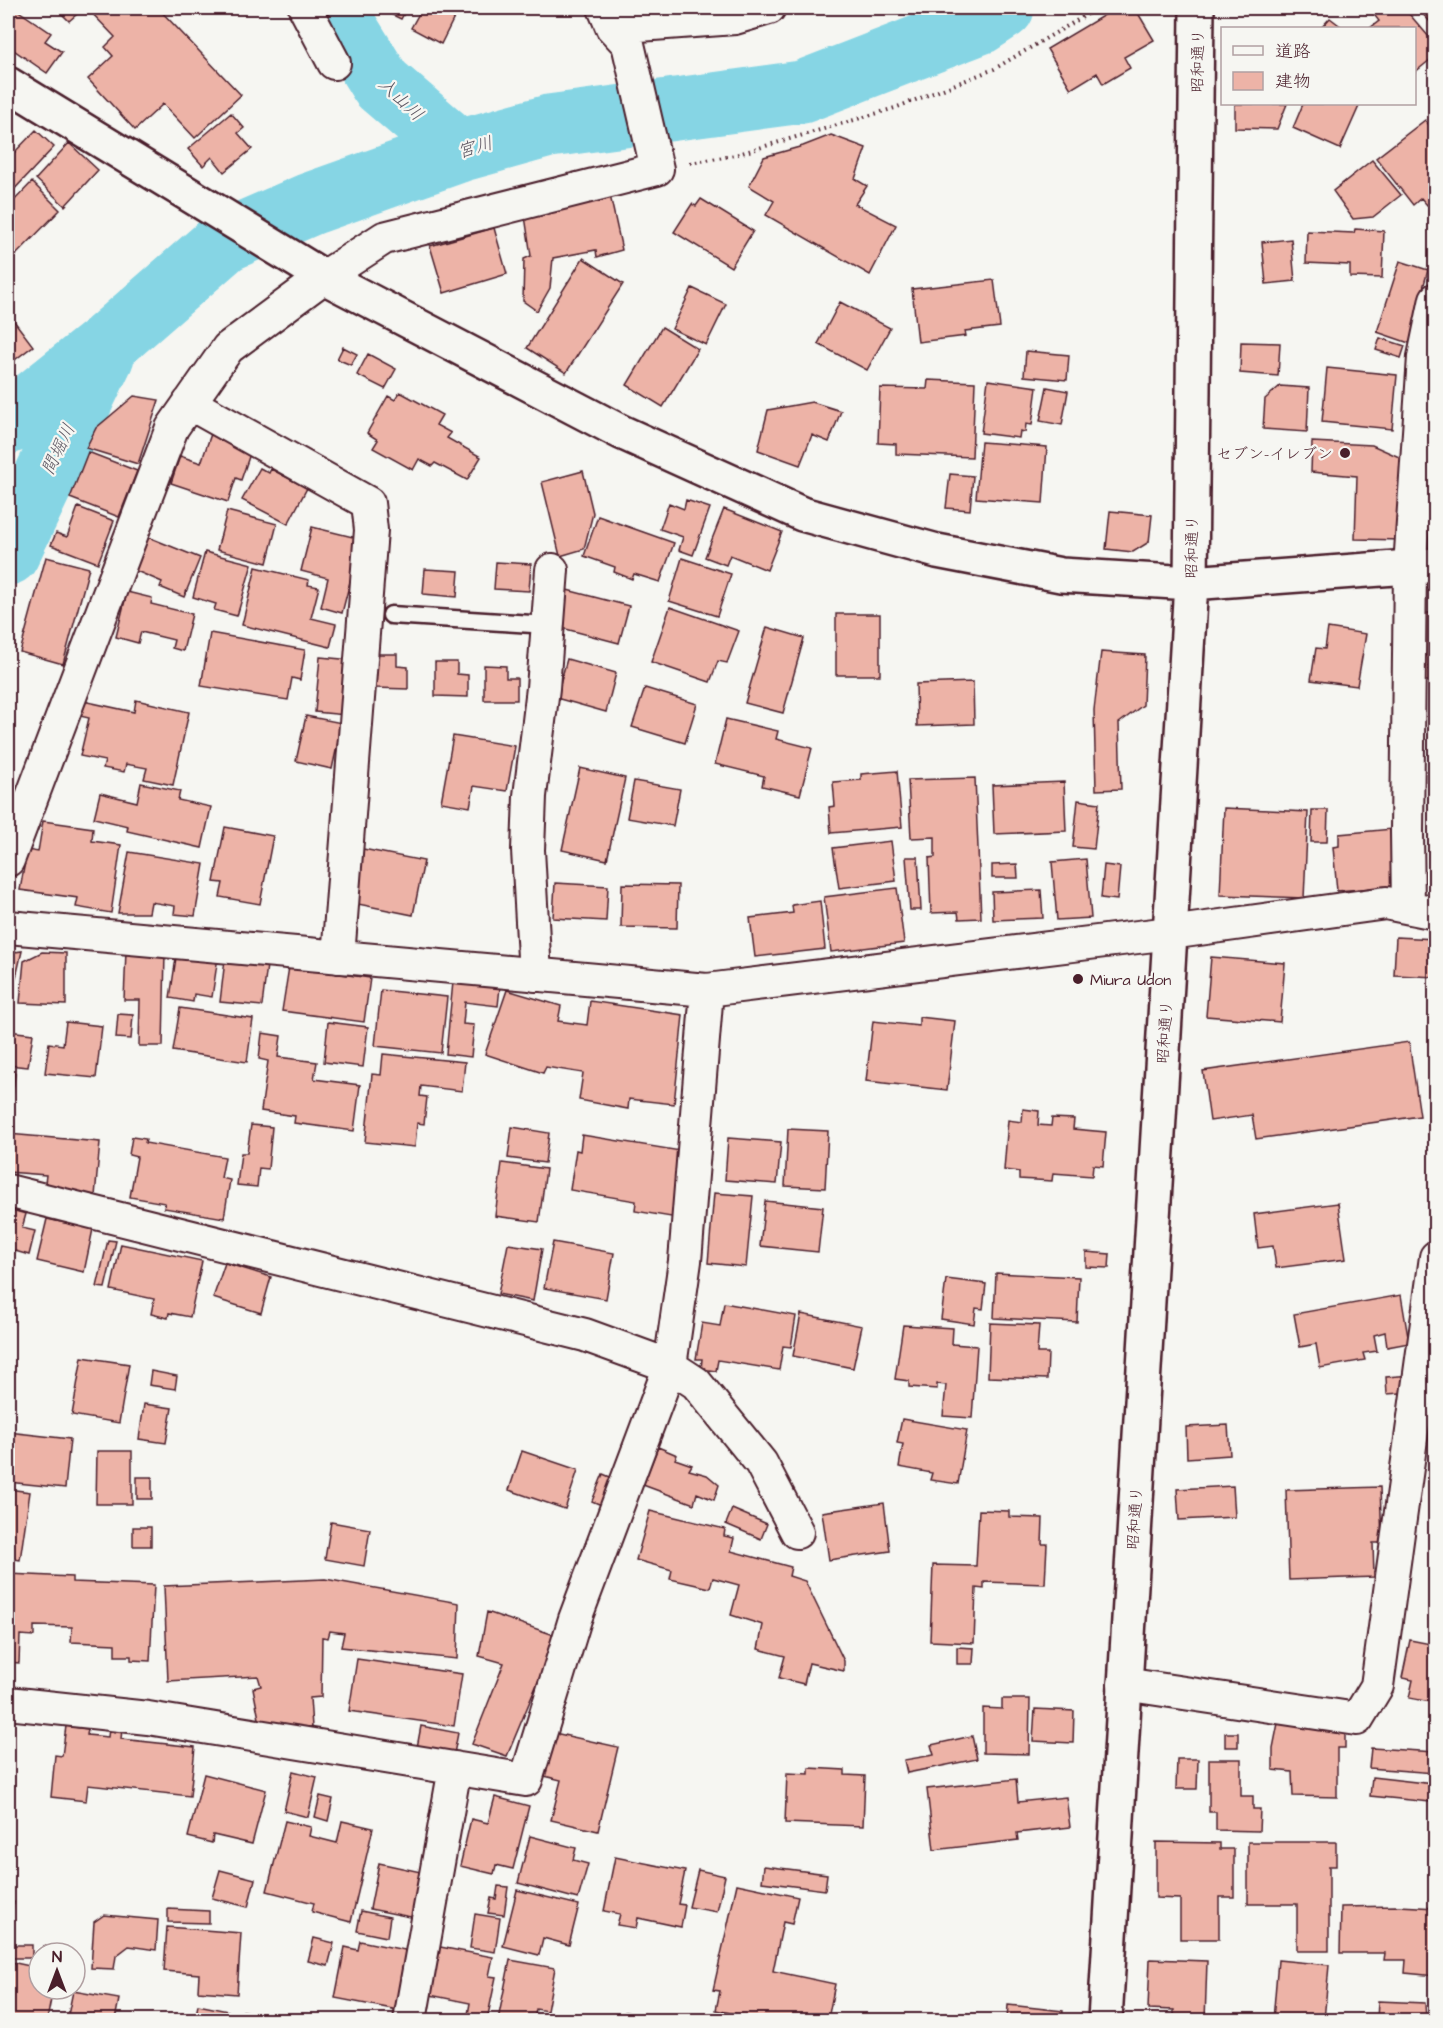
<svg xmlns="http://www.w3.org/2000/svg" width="1443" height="2028" viewBox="0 0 1443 2028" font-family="'Architects Daughter','Klee One',sans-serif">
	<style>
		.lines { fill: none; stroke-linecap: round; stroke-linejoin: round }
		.river { stroke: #86d5e4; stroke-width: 63 }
		.building { fill: #edb3a7; stroke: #4a1f2b; stroke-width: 1.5 }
		.service-casing { stroke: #4a1f2b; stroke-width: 21 }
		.minor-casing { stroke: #4a1f2b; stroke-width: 36 }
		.tertiary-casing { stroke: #4a1f2b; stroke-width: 38 }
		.path { stroke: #4a1f2b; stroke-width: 4; stroke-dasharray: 1.5 4.5; stroke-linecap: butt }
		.service { stroke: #f6f6f2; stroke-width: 16 }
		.minor { stroke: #f6f6f2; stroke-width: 32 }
		.tertiary { stroke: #f6f6f2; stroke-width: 33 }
		.poi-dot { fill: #4a1f2b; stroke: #f6f6f2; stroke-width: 2 }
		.labels { text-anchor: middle; stroke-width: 4.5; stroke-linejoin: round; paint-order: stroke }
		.street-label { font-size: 16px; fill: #4a1f2b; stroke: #f6f6f2 }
		.poi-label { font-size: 16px; fill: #4a1f2b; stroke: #f6f6f2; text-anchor: end }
		.water-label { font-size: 18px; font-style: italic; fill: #5c5662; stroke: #f6f6f2 }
	</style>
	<rect width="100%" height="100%" fill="#f6f6f2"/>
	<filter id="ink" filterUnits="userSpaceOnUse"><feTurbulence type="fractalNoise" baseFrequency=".0167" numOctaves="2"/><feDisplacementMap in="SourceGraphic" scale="12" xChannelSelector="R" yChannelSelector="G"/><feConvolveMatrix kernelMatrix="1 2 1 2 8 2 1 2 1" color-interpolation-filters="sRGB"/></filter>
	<g filter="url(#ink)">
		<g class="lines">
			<path class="river" d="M334,8L381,84L459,151
				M8,423L108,343L225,241L310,204L459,151L549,126L802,92L980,23L1003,8
				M8,554L103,356"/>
		</g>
		<path class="building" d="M8,8H14L51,33L45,41L62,52L47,73L8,46Z
			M56,8H84L69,21Z
			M87,8H158L241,95L195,138L163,104L135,130L88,79L113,56L105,47L115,37Z
			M378,8H407L401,19Z
			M422,8H459L441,44L411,28Z
			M1116,8H1135L1154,40L1124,57L1130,68L1103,84L1097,73L1071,89L1047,49Z
			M1378,8H1404L1436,45V55L1414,73V28H1370L1379,21L1372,12Z
			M1417,8H1436V28Z
			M1330,18L1343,28H1321Z
			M1235,104H1287L1277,129L1235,128Z
			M1303,104H1360L1340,149L1293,128Z
			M8,107L13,113L8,119Z
			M231,113L244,128L238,133L252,149L224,172L212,157L203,166L188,149Z
			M1425,120L1436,133V198L1427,205L1421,198L1413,205L1376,158Z
			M36,130L54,147L8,196V159Z
			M831,135L866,148L855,179L867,186L855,204L896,225L870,275L766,215L774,201L749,186L764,157L803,146Z
			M69,143L98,170L65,206L36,179Z
			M1372,160L1401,195L1373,217L1353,219L1333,191Z
			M32,182L60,210L13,258L8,252V207Z
			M610,195L622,250L597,257L596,250L553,258L550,288L537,311L523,301L524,259L531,256L525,216Z
			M701,199L753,231L731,267L674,232L692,204L696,206Z
			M494,228L507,274L444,293L430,246Z
			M1355,229L1384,231L1382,278L1350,277V265L1306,263L1307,231L1354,233Z
			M1291,239L1295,281L1266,284L1262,242Z
			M583,258L623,284L566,373L527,348Z
			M1400,261L1428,270L1423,288L1432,291L1415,345L1377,332Z
			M994,280L1000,327L965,331L966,336L918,342L912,289Z
			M692,288L726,304L706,345L672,329Z
			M840,302L890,328L867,370L818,344Z
			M8,313L33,346L8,365Z
			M662,327L698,349L663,407L627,385Z
			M1380,338L1405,346L1401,358L1376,350Z
			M1241,342L1280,343L1278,376L1240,373Z
			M343,347L357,354L351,365L337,359Z
			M1026,351L1069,355L1067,380L1024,376Z
			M368,354L396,369L385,389L357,375Z
			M1327,368L1397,375L1392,429L1322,422Z
			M928,380L975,382L972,457L896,454V444L878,443L880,388L927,389Z
			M988,380L1037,387L1032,425L1026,424L1025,432L1020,431L1019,438L981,433Z
			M1280,386L1309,388L1307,432L1263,429L1265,399Z
			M1047,387L1068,391L1062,425L1040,421Z
			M400,392L442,415L436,425L451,433L447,438L481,457L467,480L435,463L432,466L419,459L413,470L373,448L378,440L367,433L388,396L395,400Z
			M134,396L159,400L138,464L86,448L96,428Z
			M812,402L841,411L829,442L812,435L800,465L758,450L768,410Z
			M212,431L253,445L241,480L236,478L228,502L171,483L180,456L201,463Z
			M981,442L1047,447L1043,503L976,498Z
			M1312,442L1372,445L1406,460L1402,540L1355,539L1357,476L1311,472Z
			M88,452L137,471L119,517L70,498Z
			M1436,453V528L1425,527L1430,478H1433Z
			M260,468L269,473L271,469L307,488L288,524L242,500Z
			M583,471L593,513L584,549L560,556L542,482Z
			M950,474L973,476L970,510L946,508Z
			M686,500L710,508L693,555L679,550L683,537L660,529L669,503L684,509Z
			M78,507L114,521L98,563L51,545L56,533L67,537Z
			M724,509L782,532L767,570L730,555L726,565L705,557Z
			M227,511L277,524L267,563L217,550Z
			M1110,511L1152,515L1149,542L1133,552L1106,549Z
			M598,516L674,543L660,582L634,574L632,579L614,572L615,567L584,556Z
			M312,527L361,539L342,613L321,607L328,578L301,571Z
			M148,537L200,558L184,597L160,587L162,582L134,570Z
			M205,552L252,564L237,616L214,610L216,604L193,597Z
			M46,557L89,568L63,664L20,652Z
			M682,558L731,574L717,616L669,601Z
			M496,562L531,564L529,591L494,589Z
			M256,567L309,580L308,585L319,587L311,618L336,624L330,647L242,625Z
			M425,569L459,571L457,597L423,594Z
			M567,590L629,606L619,643L558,627Z
			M127,592L152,598L151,604L192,614L183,651L172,648L174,640L141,632L138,643L116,637Z
			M670,607L739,631L727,663L718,661L710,682L651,662Z
			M1423,613H1436V681H1415Z
			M836,614H880V675H836Z
			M767,627L804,638L783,713L745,703Z
			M1328,628L1366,634L1357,686L1311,680L1316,648L1325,649Z
			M210,633L305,650L300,680L292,678L288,700L201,686Z
			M1101,652L1145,655L1143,705L1119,723L1121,789L1096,790L1094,710Z
			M376,654H397V666L408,667V689L375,688Z
			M320,657L352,660L346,715L315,712Z
			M567,659L616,673L606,712L556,698Z
			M435,662H457V674L468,675V697L435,696Z
			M484,665L506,666V678H517V700H484Z
			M973,682L974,724L917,726L916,684Z
			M645,688L697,704L685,743L632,727Z
			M136,700L189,712L173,785L144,779L147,768L126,764L124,772L103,768L105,761L80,756L89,718L80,716L83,701L134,712Z
			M306,716L342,723L332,769L296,761Z
			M726,719L778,731L776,739L812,748L800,795L762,786L764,776L715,764Z
			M453,736L515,746L507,791L474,786L470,807L441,802Z
			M580,768L625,778L607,860L562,850Z
			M897,771L902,827L831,833L829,807L835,806L833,782L861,780V774Z
			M975,778L981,918L959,919L958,912L931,913L929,858L935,857V837L911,838L908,780Z
			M634,781L680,789L673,826L627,818Z
			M1064,782L1066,831L994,834L992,785Z
			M141,783L180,791L178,800L211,807L202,848L127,831L128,826L94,818L100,793L137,802Z
			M1078,800L1099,803L1094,849L1073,847Z
			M1224,808L1308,812L1304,898L1220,895Z
			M1312,810H1328L1327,842H1311Z
			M43,821L93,828L92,841L121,845L111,913L76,907L78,898L20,890L27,850L38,852Z
			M225,827L273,836L260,904L220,897L223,883L214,882Z
			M1392,829L1397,886L1337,891L1333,847L1339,846V834Z
			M891,841L896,881L839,888L833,848Z
			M363,849L424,861L413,915L353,903Z
			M129,852L204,864L195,916L174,914L175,906L151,902L149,913H118Z
			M906,857H918L921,910H910Z
			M1086,859L1091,918L1057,920L1052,862Z
			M1017,864L1018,878H992V865Z
			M1104,865L1120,867L1117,900L1101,898Z
			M555,883L608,886L606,921L553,918Z
			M622,884L678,885L677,928L621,927Z
			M897,888L904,943L831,952L824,897Z
			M1041,890L1043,918L993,920L992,892Z
			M820,901L825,949L755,957L750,918L793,913L792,905Z
			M1396,937L1436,939V977L1394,975Z
			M22,951L9,1008H8V953Z
			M126,951L165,952L163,1046H139L140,1000H124Z
			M177,951L218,957L212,997L194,994L193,1002L170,998Z
			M42,952L66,953V1005L20,1003L24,961Z
			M1211,957L1285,963L1280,1022L1206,1016Z
			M225,960L267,965L262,1006L220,1002Z
			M289,967L370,978L364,1022L282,1011Z
			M453,982L500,987L498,1006L465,1002L463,1024L474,1025L471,1057L446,1054Z
			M381,990L447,997L441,1053L375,1046Z
			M507,990L561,1006L558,1021L587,1025L590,1001L683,1015L674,1104L629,1099L628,1109L579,1100L583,1073L546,1067L543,1073L485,1054Z
			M180,1008L253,1019L247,1062L173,1051Z
			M118,1014L133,1015L131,1039L116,1038Z
			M919,1017L955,1021L947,1090L866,1081L873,1021L919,1026Z
			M66,1022L102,1026L96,1078L45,1073L49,1043L63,1045Z
			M328,1022L368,1027L363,1067L324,1062Z
			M8,1031L33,1034L28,1067L8,1065Z
			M262,1033L281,1036L278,1057L317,1062L314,1079L360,1085L354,1131L294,1123L295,1116L261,1111L268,1061L259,1059Z
			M1409,1042L1420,1116L1256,1139L1252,1115L1210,1121L1203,1071Z
			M383,1054L465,1062L462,1091L421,1086L420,1096L427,1097L424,1124L417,1123L415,1147L365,1142L372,1074L381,1075Z
			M8,1072L15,1073L13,1093H8Z
			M1023,1109L1039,1111L1038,1125L1051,1126L1052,1118L1074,1119L1073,1129L1106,1132L1103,1166L1093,1165L1092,1176L1053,1173L1052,1181L1019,1179V1172L1004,1170L1008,1120L1022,1122Z
			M251,1125L272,1127L268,1169L259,1168L257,1187L237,1185L241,1153H247Z
			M512,1127L549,1133L545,1163L508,1158Z
			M788,1129L828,1131L825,1188L785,1186Z
			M8,1134L100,1142L95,1196L44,1192L46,1175L8,1172Z
			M582,1135L687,1152L677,1218L635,1211L636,1201L570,1190L576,1150L580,1151Z
			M132,1137L146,1139L145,1143L225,1157L221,1178L230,1180L224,1218L164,1208L165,1203L130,1197L137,1157L129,1155Z
			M728,1138L781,1142L777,1184L725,1180Z
			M502,1163L546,1169L539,1222L495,1216Z
			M714,1193L753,1196L746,1267L708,1263Z
			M765,1201L823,1207L818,1252L760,1246Z
			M1338,1203L1346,1259L1276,1268L1273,1246L1258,1248L1254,1214Z
			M8,1209L26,1214L22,1228L35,1231L29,1255L8,1249Z
			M47,1219L93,1229L84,1272L37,1261Z
			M108,1240L116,1241L105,1288L97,1287Z
			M553,1242L614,1253L606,1299L544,1288Z
			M121,1244L202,1261L190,1317L169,1313L168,1318L151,1314L154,1299L111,1290Z
			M508,1244L542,1249L533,1301L498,1294Z
			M1086,1252L1110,1254L1109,1268L1086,1267Z
			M225,1263L271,1277L261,1313L213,1298Z
			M996,1273L1079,1277L1077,1322L994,1318Z
			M946,1279L986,1284L983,1309L976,1308L974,1324L941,1319Z
			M1401,1295L1409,1343L1387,1347L1385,1332L1374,1335L1377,1351L1363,1353L1365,1360L1320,1368L1316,1344L1300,1347L1294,1314Z
			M724,1303L796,1316L791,1347L783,1346L779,1370L718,1360L716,1371L701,1369L702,1359H696L702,1323L720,1326Z
			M801,1314L862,1326L853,1368L793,1356Z
			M990,1323L1039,1325L1037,1353H1048L1047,1379L988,1377Z
			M903,1325L953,1328L952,1344L977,1346L972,1418L943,1416L946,1385L937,1384V1389L909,1387V1381L895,1379Z
			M82,1357L129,1364L119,1423L72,1415Z
			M151,1371L177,1376L175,1389L149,1385Z
			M1412,1375L1414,1392L1387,1394L1386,1377Z
			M144,1404L172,1408L166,1443L139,1439Z
			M902,1419L967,1430L958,1484L930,1480L932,1473L899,1467L903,1444L897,1443Z
			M1228,1425L1230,1455L1187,1458L1186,1427Z
			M8,1432L70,1439L65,1488L8,1482Z
			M658,1447L677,1455L675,1459L692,1465L689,1470L707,1475L719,1485L714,1500L697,1493L694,1504L643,1485Z
			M97,1451H132V1504H96Z
			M522,1451L578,1470L565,1509L509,1490Z
			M603,1474L617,1480L606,1507L592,1501Z
			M137,1477H152V1499H137Z
			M1233,1486L1235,1517L1179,1520L1177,1489Z
			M1380,1487L1382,1543H1373L1374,1577L1289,1580L1286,1490Z
			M8,1489L30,1492L20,1560L8,1558Z
			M884,1503L890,1551L829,1560L822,1512Z
			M732,1509L767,1524L761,1539L726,1524Z
			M979,1510L1009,1511V1517L1043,1518L1042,1544H1047L1045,1584L984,1582V1589L976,1588L974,1643L930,1641L933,1565L976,1566Z
			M650,1511L725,1529L724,1536L734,1538L731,1551L791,1567L789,1576L805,1581L844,1661V1671L809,1663L804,1684L779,1678L785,1656L758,1649L763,1625L731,1615L739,1585L713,1578L710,1588L670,1579L672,1570L636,1560Z
			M331,1522L370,1529L364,1566L325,1559Z
			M133,1527H151V1546H133Z
			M8,1574L72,1577V1582L154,1585L150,1661L131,1660V1656H115V1644L71,1642L72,1627L34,1626V1636L20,1635L19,1663L8,1662Z
			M325,1579L459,1603L457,1659L341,1647L344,1633L330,1631L328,1638L322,1637L321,1697L310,1698L312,1727L260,1724L253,1688L261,1686L258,1676L168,1681L164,1586Z
			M487,1612L557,1636L507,1756L472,1744L504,1663L479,1656Z
			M1410,1640L1436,1645V1703L1409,1698L1413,1680L1402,1678Z
			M957,1647L974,1648L973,1664H957Z
			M357,1659L462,1674L454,1726L349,1711Z
			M1002,1699H1030L1029,1754L983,1753V1708L1002,1709Z
			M1035,1709L1074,1711L1073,1743L1033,1741Z
			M1279,1718L1345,1727V1748H1337V1797L1293,1796L1292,1772L1273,1770V1748Z
			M66,1726L88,1729L87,1735L108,1737L109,1728L122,1729L121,1739L195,1747L190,1796L88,1785L86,1801L51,1797L55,1755L62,1756Z
			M421,1726L458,1733L453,1759L416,1753Z
			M550,1732L618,1747L598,1831L551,1820L561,1780L540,1775Z
			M1225,1733H1238V1747H1225Z
			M972,1736L977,1759L907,1773L904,1760L934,1755L931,1745Z
			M1371,1748L1436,1752L1435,1773L1369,1768Z
			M1177,1759H1198L1197,1789H1176Z
			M1209,1759H1241V1796H1253V1809H1260L1259,1831L1216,1830V1812H1209Z
			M809,1768L845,1770V1775L865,1776L863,1826L785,1823L787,1773L809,1774Z
			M293,1771L317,1777L308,1817L284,1811Z
			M204,1774L266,1790L252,1844L213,1835L212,1843L188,1837Z
			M1372,1777L1433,1784L1430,1802L1370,1796Z
			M1016,1779L1018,1802L1066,1797L1070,1827L1017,1833L1018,1840L934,1850L927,1789Z
			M320,1796L333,1799L328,1821L315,1817Z
			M495,1797L529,1806L513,1869L496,1865L494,1874L460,1866L471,1819L488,1823Z
			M285,1821L311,1827L309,1836L337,1843L342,1821L373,1828L351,1922L312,1912L314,1903L267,1891Z
			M530,1836L576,1848L573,1860L588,1864L578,1899L518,1883Z
			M1156,1842L1220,1843V1849H1234V1897H1219V1939H1180V1899L1156,1898Z
			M1248,1842H1336V1866H1329V1951H1297V1904H1248Z
			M615,1857L685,1871L678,1904L685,1905L681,1927L638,1918L636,1928L617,1925L620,1914L604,1911Z
			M379,1863L430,1874L421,1919L370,1909Z
			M764,1866L827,1874L825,1890L762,1882Z
			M220,1870L255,1879L248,1907L212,1898Z
			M698,1870L725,1876L717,1912L689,1907Z
			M737,1884L798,1897L792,1924L783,1922L773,1971L835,1984L829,2014L838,2015L836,2020H764L716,2010L720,1991L713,1990Z
			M498,1886L508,1887L504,1915L488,1913L491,1898L496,1899Z
			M517,1890L579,1905L569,1945L543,1938L539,1955L503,1946Z
			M8,1901L14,1902L8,1934Z
			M1399,1906L1436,1908V1976L1405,1973L1406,1960H1384L1385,1953H1340L1341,1907Z
			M168,1909L209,1911V1923L168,1922Z
			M361,1911L390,1917L387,1937L357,1931Z
			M475,1914L500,1918L495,1952L470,1948Z
			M104,1915L158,1920L156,1950L129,1946L116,1956L114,1969L91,1968L94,1922Z
			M167,1927L241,1933L237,1994L198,1991L199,1974L164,1971Z
			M314,1938L334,1943L328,1966L308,1961Z
			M360,1941L410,1951L398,2010L335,1998L345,1947L358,1950Z
			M11,1945H32V1958H11Z
			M44,1946L63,1950L62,1953H43Z
			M435,1946L493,1957L489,1976L496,1977L487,2020H467L470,2003L425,1994Z
			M1150,1959L1207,1961L1205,2020H1174V2010L1148,2009Z
			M510,1960L555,1968L547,2011L536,2009L534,2020H498Z
			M1278,1960L1329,1965L1324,2020H1273Z
			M11,1962L39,1968V1989H53L47,2020H8V1978Z
			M73,1991L119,1999L115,2020H67Z
			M1378,2001L1425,2003L1426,2020H1377Z
			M198,2005L228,2011L227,2020H195Z
			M1008,2005L1063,2011L1062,2020H1007Z
			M243,2011L266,2015L265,2020H241Z
			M625,2012L671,2020H623Z
			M993,2018L994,2020H960Z"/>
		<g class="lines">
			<defs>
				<path id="service" d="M391,615L548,625"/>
				<path id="minor" d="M305,8L334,63
					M612,27L735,18L769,8
					M189,403L368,503L371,530L338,957
					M8,860L172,428L228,348L324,277L384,238L657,169L628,44L612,27L604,8
					M1408,907L1407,832L1410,567L1424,357L1436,299
					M8,927L707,990L1170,933L1386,903L1436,913
					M535,975L528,850L530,796L543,688L552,570
					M8,1191L585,1335L670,1366L696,1383L761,1463L797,1532
					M1124,1684L1357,1719L1377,1686L1436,1257
					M8,1703L148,1718L526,1780L575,1619L670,1366L685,1261L707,990
					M410,2020L455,1768"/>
				<path id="tertiary" d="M8,84L324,277L621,432L802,514L937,551L1061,575L1191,583L1436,565
					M1105,2020L1191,583L1197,8"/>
			</defs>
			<use href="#service" class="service-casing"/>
			<use href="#minor" class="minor-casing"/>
			<use href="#tertiary" class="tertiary-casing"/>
			<path class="path" d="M690,163L735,155L895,108L994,69L1098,8"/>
			<use href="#service" class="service"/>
			<use href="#minor" class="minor"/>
			<use href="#tertiary" class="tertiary"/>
		</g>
	</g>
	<g class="poi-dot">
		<circle cx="1345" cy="453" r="6"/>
		<circle cx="1078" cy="979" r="6"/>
	</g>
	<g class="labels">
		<g class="street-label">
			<text transform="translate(1197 61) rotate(-89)" y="6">昭和通り</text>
			<text transform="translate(1191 547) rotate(-89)" y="6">昭和通り</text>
			<text transform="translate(1164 1032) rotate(-86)" y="6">昭和通り</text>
			<text transform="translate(1134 1518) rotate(-86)" y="6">昭和通り</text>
		</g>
		<g class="poi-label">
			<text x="1333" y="459">セブン-イレブン</text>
			<text x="1090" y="985" text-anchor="start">Miura Udon</text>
		</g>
		<g class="water-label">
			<text transform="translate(401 99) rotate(43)" y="6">入山川</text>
			<text transform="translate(475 147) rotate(-16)" y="6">宮川</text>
			<text transform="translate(58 449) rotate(-64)" y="6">間堀川</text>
		</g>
	</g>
	<rect width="1443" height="2028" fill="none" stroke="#f6f6f2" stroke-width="30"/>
	<rect x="15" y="15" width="1413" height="1998" fill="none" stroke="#4a1f2b" stroke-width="2" filter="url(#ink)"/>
	<rect x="1221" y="27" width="195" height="78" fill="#f6f6f2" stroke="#b1a0a2" stroke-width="1.5"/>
	<rect x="1233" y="46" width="30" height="9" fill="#f6f6f2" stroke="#b1a0a2" stroke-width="1.5"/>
	<text x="1275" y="57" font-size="18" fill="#4a1f2b">道路</text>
	<rect x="1233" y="72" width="30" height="18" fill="#edb3a7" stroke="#b1a0a2" stroke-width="1.5"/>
	<text x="1275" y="87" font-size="18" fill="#4a1f2b">建物</text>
	<g transform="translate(57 1971)"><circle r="28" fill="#f6f6f2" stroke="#b1a0a2" stroke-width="1.5"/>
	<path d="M0-4.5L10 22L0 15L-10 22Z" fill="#4a1f2b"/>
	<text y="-9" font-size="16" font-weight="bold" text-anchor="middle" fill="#4a1f2b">N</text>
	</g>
</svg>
